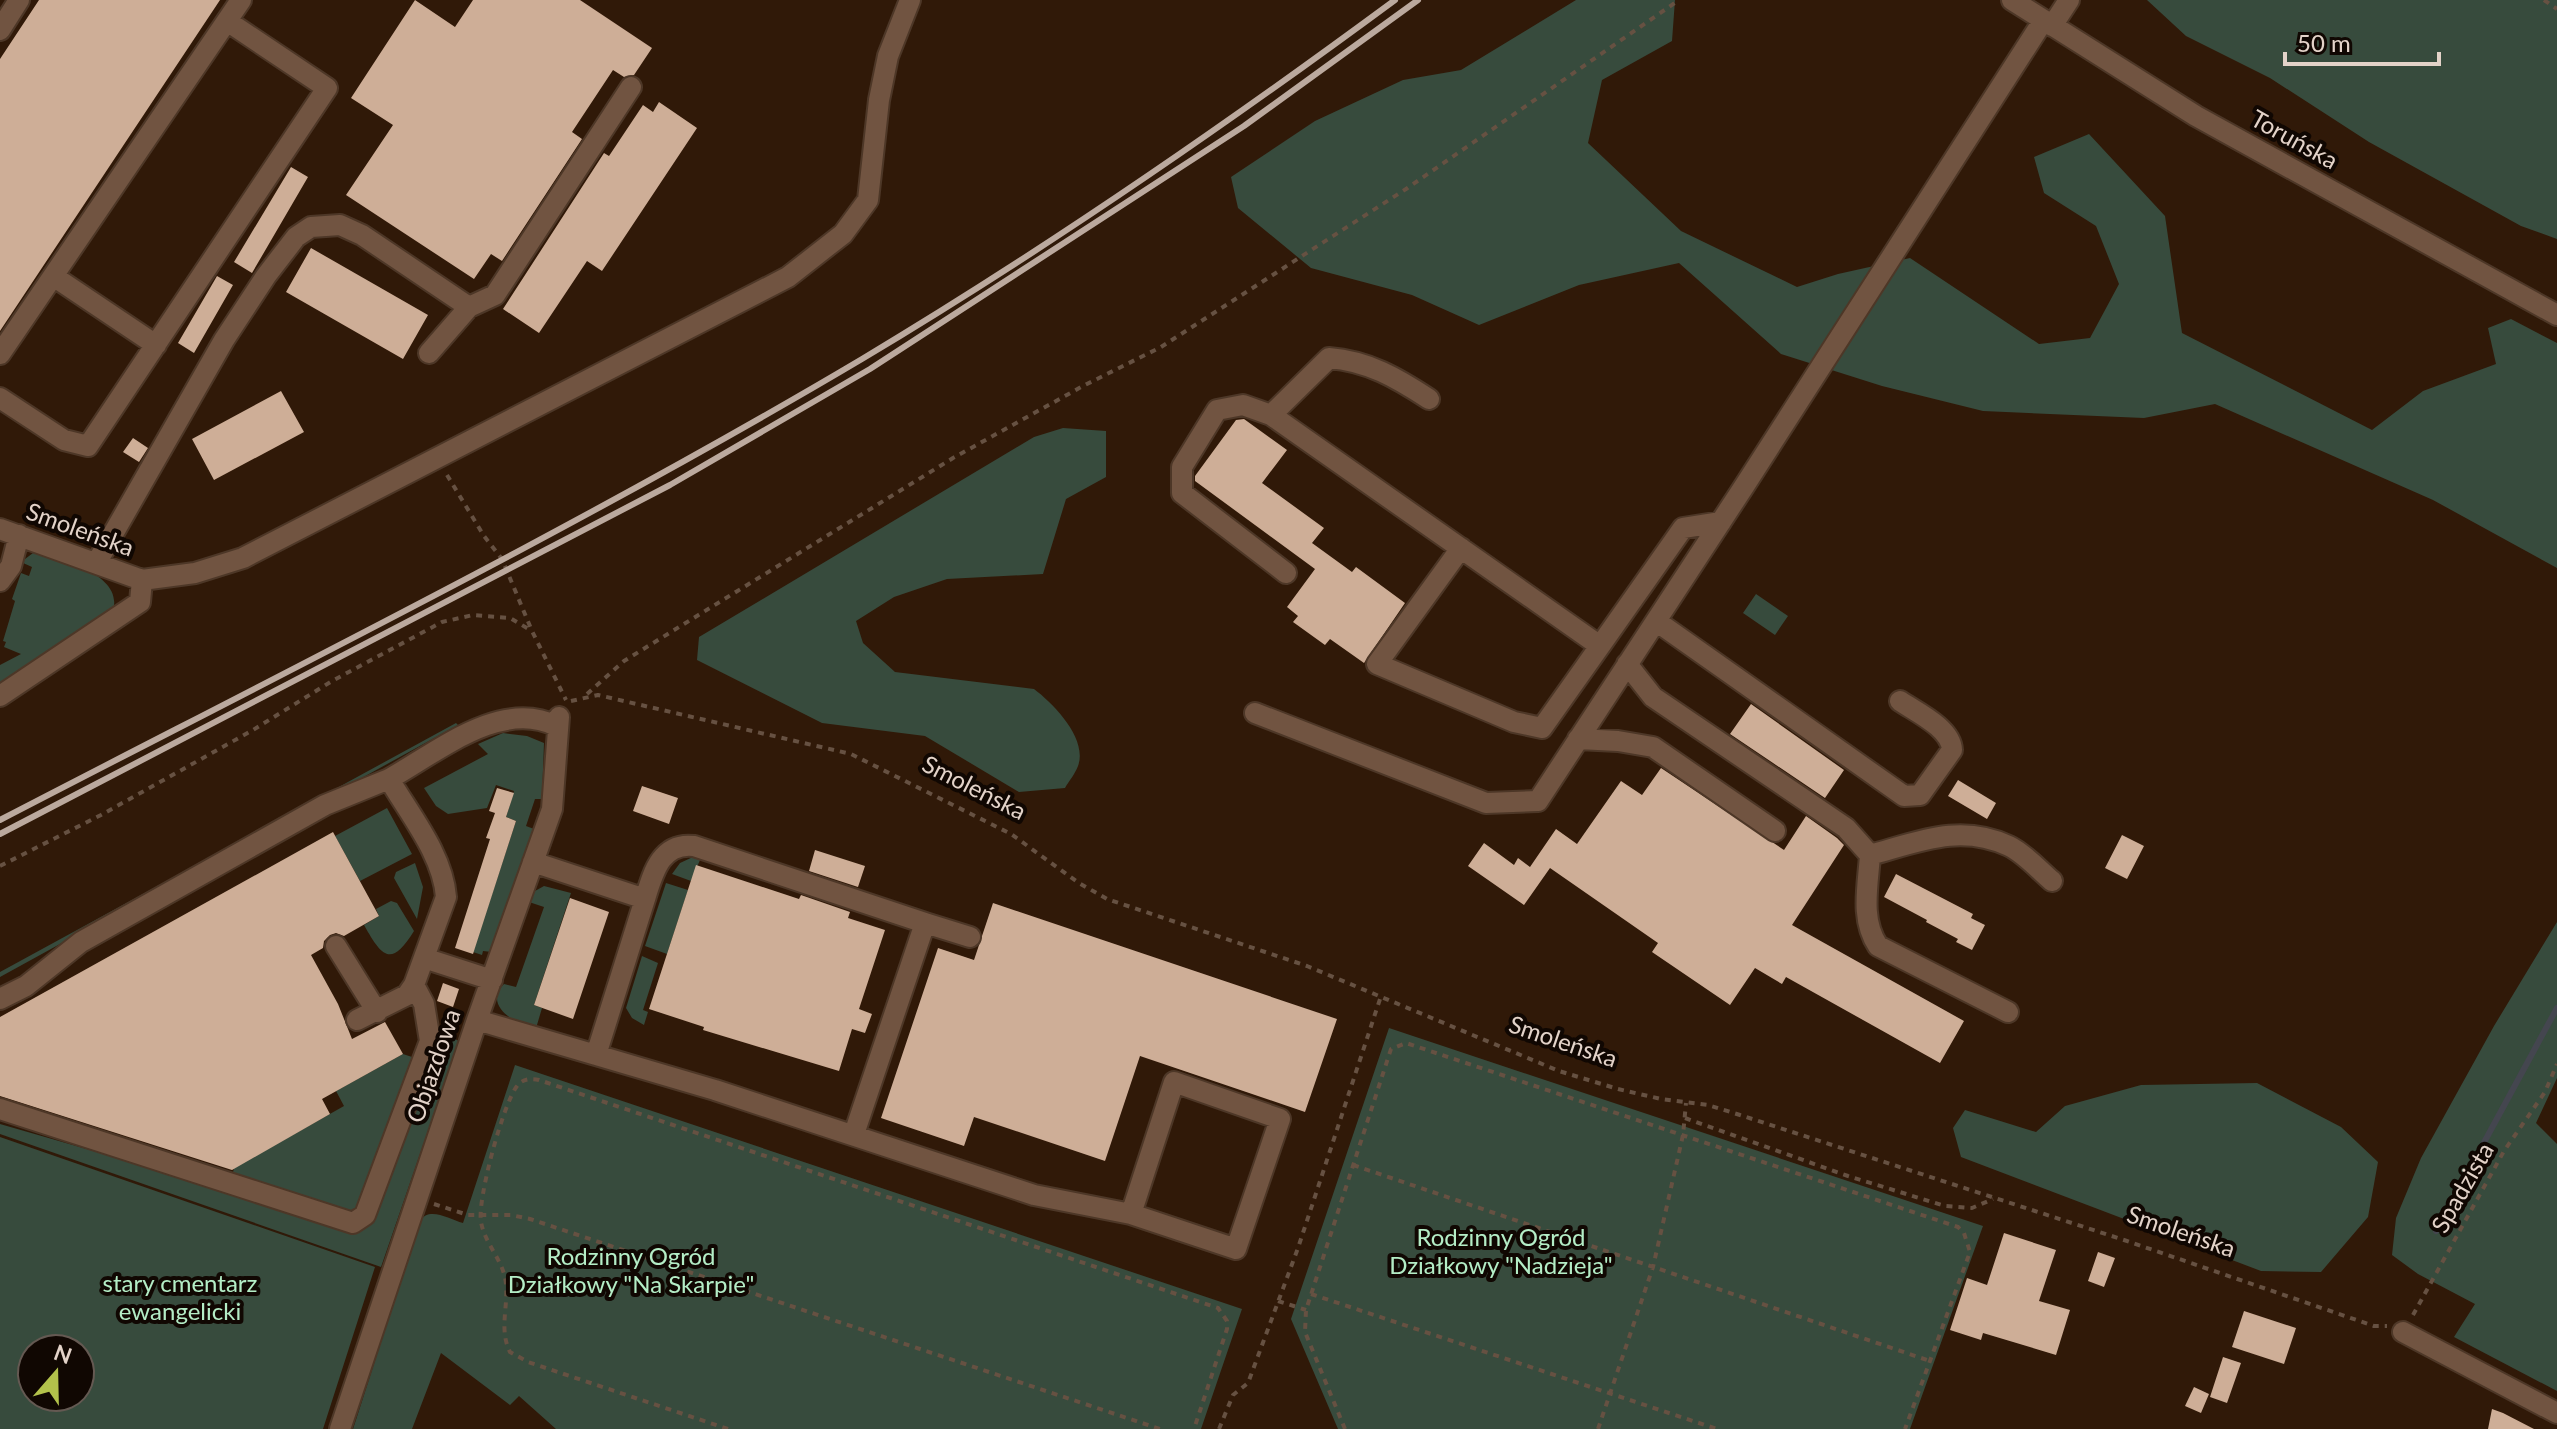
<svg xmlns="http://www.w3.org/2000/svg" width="2557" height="1429" viewBox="0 0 2557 1429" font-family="Lato,sans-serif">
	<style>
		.green { fill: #374b3d; fill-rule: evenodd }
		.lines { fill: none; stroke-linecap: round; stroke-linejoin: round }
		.stream { stroke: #44464f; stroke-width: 6 }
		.building { fill: #ceae97 }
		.minor-casing { stroke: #4d3727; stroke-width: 24 }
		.path { stroke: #665142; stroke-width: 4; stroke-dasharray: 6 6; stroke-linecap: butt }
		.minor { stroke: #715441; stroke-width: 20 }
		.rail { stroke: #bba99e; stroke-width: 6 }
		.labels { text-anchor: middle; stroke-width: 8; stroke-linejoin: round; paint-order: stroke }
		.street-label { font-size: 24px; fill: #e3d3c9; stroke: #100702 }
		.park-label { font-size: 24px; fill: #b4edc6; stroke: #100702 }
	</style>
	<rect width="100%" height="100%" fill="#301908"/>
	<path class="green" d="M1576,0H1675L1672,41L1602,80L1588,143L1681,231L1797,287L1838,274L1910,258L2039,344L2090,338L2119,284L2096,226L2044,193L2034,157L2089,134L2165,216L2182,333L2372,430L2423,391L2496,364L2488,328L2511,319L2557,343V568L2433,500L2215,404L2144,418L1983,411L1882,386L1781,354L1679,263L1579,285L1479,325L1412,295L1311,268L1238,208L1231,177L1315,121L1403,80L1461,70Z
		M2147,0H2557V239L2521,226L2369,142L2270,78L2186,36Z
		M1063,428L1106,431V477L1066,499L1043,574L947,579L894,597L856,621L863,643L895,672L1034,689C1054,704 1088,739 1078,766C1075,774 1069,781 1065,788L1019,792L925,736L822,723L697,660L699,637L1034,437Z
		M33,553C60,557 124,575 113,610L0,685V665L21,654L4,647L6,642L3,641L15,601L12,599L21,573L29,576L32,567L21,562Z
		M1756,594L1788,616L1775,635L1743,613Z
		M456,723L458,725L0,977V972Z
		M503,733L527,736L544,743L542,799H535L526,826L534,829L492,952L483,951L482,955L473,952L516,821L506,817L514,791L496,785L487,808L448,814L436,806L424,788L488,754L478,744Z
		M387,808L412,854L360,881L335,836Z
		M695,856L700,860L691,881L672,874L680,863Z
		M415,863L423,887L417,919L394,878L396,872Z
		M666,883L688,890L667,954L645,946Z
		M544,886L571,893L534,1005L542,1008L537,1025L533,1027C514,1024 483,1005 504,984L516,987L544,907L529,902L535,891Z
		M391,901L397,903L414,931C391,968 382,957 364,925L379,916L376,909Z
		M2557,922V1078L2536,1123L2557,1144V1391L2454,1337L2475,1304L2418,1274L2392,1255L2396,1218L2421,1158L2494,1026Z
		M642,956L658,963L643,1010L648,1012L644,1025L632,1018L626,1008Z
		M1389,1028L1983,1226L1910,1429H1338L1291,1319Z
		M447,1035L459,1041L381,1267L0,1134V1124L229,1190L234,1168L344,1106L336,1091L403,1054L436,1065Z
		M515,1065L1242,1309L1201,1429H556L519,1396L510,1405L441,1353L412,1429H353L420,1221C429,1206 449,1219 463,1223Z
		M2257,1083L2341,1127L2378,1162L2368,1217L2321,1272L2261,1271L1961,1157L1953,1128L1965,1110L2036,1132L2065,1106L2141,1085Z
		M0,1137L375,1267L323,1429H0ZM32,1349H80V1397H32Z"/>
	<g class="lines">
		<path class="stream" d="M2436,1231L2557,1008"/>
	</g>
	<path class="building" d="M39,0H220L0,331V59Z
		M415,0L455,27L473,0H580L652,48L634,75L624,77L613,70L572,132L582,139L502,261L491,254L474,279L346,195L393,125L351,98Z
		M659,102L697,128L602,271L587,261L539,333L503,309L604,153L609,156L643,105L653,112Z
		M291,167L308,177L252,273L234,262Z
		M311,248L428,315L403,359L286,292Z
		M217,276L233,285L194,353L178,343Z
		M281,391L304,432L214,480L192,439Z
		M1244,419L1287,450L1262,483L1324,528L1312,543L1352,572L1356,567L1405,603L1364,663L1330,639L1325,645L1293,622L1298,616L1287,607L1315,569L1195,481V476L1236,420Z
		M133,438L148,448L139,462L123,452Z
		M1751,704L1844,770L1825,798L1730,734Z
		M1661,768L1784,850L1806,816L1837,838L1844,845L1792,925L1964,1021L1940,1063L1786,977L1782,984L1755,968L1730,1005L1652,952L1658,943L1550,868L1524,905L1468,866L1484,843L1514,865L1518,858L1530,867L1556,829L1577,844L1621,781L1642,795Z
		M1958,780L1996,803L1987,819L1948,796Z
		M642,786L678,798L669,824L633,811Z
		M497,788L514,793L506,817L516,821L473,954L455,948L490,839L486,838L495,813L489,811Z
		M333,832L379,916L344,936L336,933L330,935L324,941L323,948L311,955L338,1004L352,1039L385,1022L403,1054L322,1099L330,1114L232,1170L0,1096V1017Z
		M2122,835L2144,846L2127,879L2105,868Z
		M815,850L865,866L858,887L809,871Z
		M696,865L799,899L801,895L850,912L848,918L885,930L859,1009L872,1014L865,1033L852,1029L839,1071L703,1030L704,1027L649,1009Z
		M1896,874L1973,914L1971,918L1985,925L1972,950L1956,942L1958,939L1926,922L1927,920L1884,897Z
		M570,898L609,912L573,1019L534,1005Z
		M993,903L1337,1019L1305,1112L1140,1056L1105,1161L974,1117L964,1146L881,1118L938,948L974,960Z
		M443,983L459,989L453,1007L437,1001Z
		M2004,1233L2056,1250L2039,1301L2070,1310L2056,1355L1983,1333L1981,1340L1950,1330L1967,1278L1987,1285Z
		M2098,1252L2115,1258L2104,1287L2088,1281Z
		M2244,1311L2296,1328L2284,1364L2232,1347Z
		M2223,1357L2241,1363L2227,1403L2210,1397Z
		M2194,1387L2209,1394L2201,1413L2185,1406Z
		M2492,1409L2503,1413L2534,1429H2488Z"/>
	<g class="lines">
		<defs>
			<path id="minor" d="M2012,0L2196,116L2557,315
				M2052,26L2069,0
				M0,30L19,0
				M53,276L156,345
				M429,353L469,307
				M0,354L241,0
				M0,398L64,440L88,446L327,88L227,21
				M1271,415L1329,358C1368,361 1397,378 1429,399
				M0,529L142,580L195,573L243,558L788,277L843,234L868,200L879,100L888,56L910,0
				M1461,548L1377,664L1514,722L1542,728L1600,646
				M97,562L224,340L266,276L296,237L311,227L340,225L362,235L469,307L495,295L631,87
				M1286,573L1182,493V467L1217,410L1243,405L1271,415L1600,646L1683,528L1721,522
				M0,581L11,566L19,535
				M1656,621L1904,796L1920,795L1952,750C1951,728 1916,712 1900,701
				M1627,664L1653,697L1846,828L1870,855C1868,886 1860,919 1878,946L2008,1012
				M0,696L140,602L142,580
				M1255,713L1486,803L1538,801L1745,485L2043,21
				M1578,739L1618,741L1653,747L1775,831
				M1870,855C1918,842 1960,823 2009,846C2024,853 2039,870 2052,881
				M533,862L645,899L596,1055
				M645,899C653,873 661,842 694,846L925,923L854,1134
				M925,923L970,937
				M336,946L377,1012
				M424,958L492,980
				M0,999L26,986L81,942L325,805L389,779
				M357,1020L407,995L414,985L446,897C443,855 410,815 389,779C436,753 501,698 556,726
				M477,1020L715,1090L1034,1195L1131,1214L1236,1249L1280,1119L1174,1082L1131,1214
				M0,1109L353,1223L365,1215L430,1041L424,1004L414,985
				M2403,1332L2557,1413
				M340,1429L477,1020L552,809L559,717"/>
		</defs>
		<use href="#minor" class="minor-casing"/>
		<path class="path" d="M2544,0L2557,9
			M447,475L484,536L502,559L532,631L566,700
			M587,694L624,661L953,458L1083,386L1161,347L1406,189L1679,0
			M571,701L598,695L851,754L1011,834L1079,883L1107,899L1307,966L1559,1071L1618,1089L1661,1099L1708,1105L1740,1115L2124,1240L2374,1326H2387
			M0,866L101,815L253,730L332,681L442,622L473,615L510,618L532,631
			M1685,1118L1848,1176L1945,1206L1972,1208L1993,1199
			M1353,1165L1930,1361
			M434,1204L468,1215H511L530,1219L1160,1429
			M1311,1294L1717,1429
			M1278,1301L1306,1310
			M2413,1315L2504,1151L2545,1092L2557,1064
			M728,1429L528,1362L510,1352C499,1330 508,1308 506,1285C505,1262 485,1245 481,1222C477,1200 503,1104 517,1086C522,1079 531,1078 539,1080L1218,1308L1227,1321V1329L1194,1429
			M1219,1429L1233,1395L1248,1383L1298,1248L1381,996
			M1345,1429L1305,1332L1306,1310L1391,1049L1406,1043L1958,1227L1964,1233L1970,1252L1905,1429
			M1598,1429L1653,1267L1683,1135L1686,1103"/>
		<use href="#minor" class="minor"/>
		<path class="rail" d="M0,820C289,670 582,525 862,359C1046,249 1223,127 1395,0
			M0,834L670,485L870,369L1244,126L1418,0"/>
	</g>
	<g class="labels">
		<g class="street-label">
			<text transform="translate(2294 140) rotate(29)" y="8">Toruńska</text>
			<text transform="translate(80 530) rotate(20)" y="8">Smoleńska</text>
			<text transform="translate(974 788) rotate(27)" y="8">Smoleńska</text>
			<text transform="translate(1563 1042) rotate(19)" y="8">Smoleńska</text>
			<text transform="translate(434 1066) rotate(-71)" y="8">Objazdowa</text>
			<text transform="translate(2463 1188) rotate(-60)" y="8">Spadzista</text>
			<text transform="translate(2181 1232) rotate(19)" y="8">Smoleńska</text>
		</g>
		<g class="park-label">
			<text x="1501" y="1246">Rodzinny Ogród<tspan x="1501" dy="28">Działkowy "Nadzieja"</tspan></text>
			<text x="631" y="1265">Rodzinny Ogród<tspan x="631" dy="28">Działkowy "Na Skarpie"</tspan></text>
			<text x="180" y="1292">stary cmentarz<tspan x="180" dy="28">ewangelicki</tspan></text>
		</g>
	</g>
	<g transform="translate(56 1373) rotate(20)"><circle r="38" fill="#100702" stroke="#645952" stroke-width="2"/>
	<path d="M0-6L14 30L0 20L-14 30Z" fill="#b3c24b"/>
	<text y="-12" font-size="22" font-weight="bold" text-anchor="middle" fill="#e3d3c9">N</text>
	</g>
	<path d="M2285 52v12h154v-12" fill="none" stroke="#e3d3c9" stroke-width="4"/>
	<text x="2297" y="52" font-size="24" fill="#e3d3c9" stroke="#100702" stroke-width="6" paint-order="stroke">50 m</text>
</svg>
